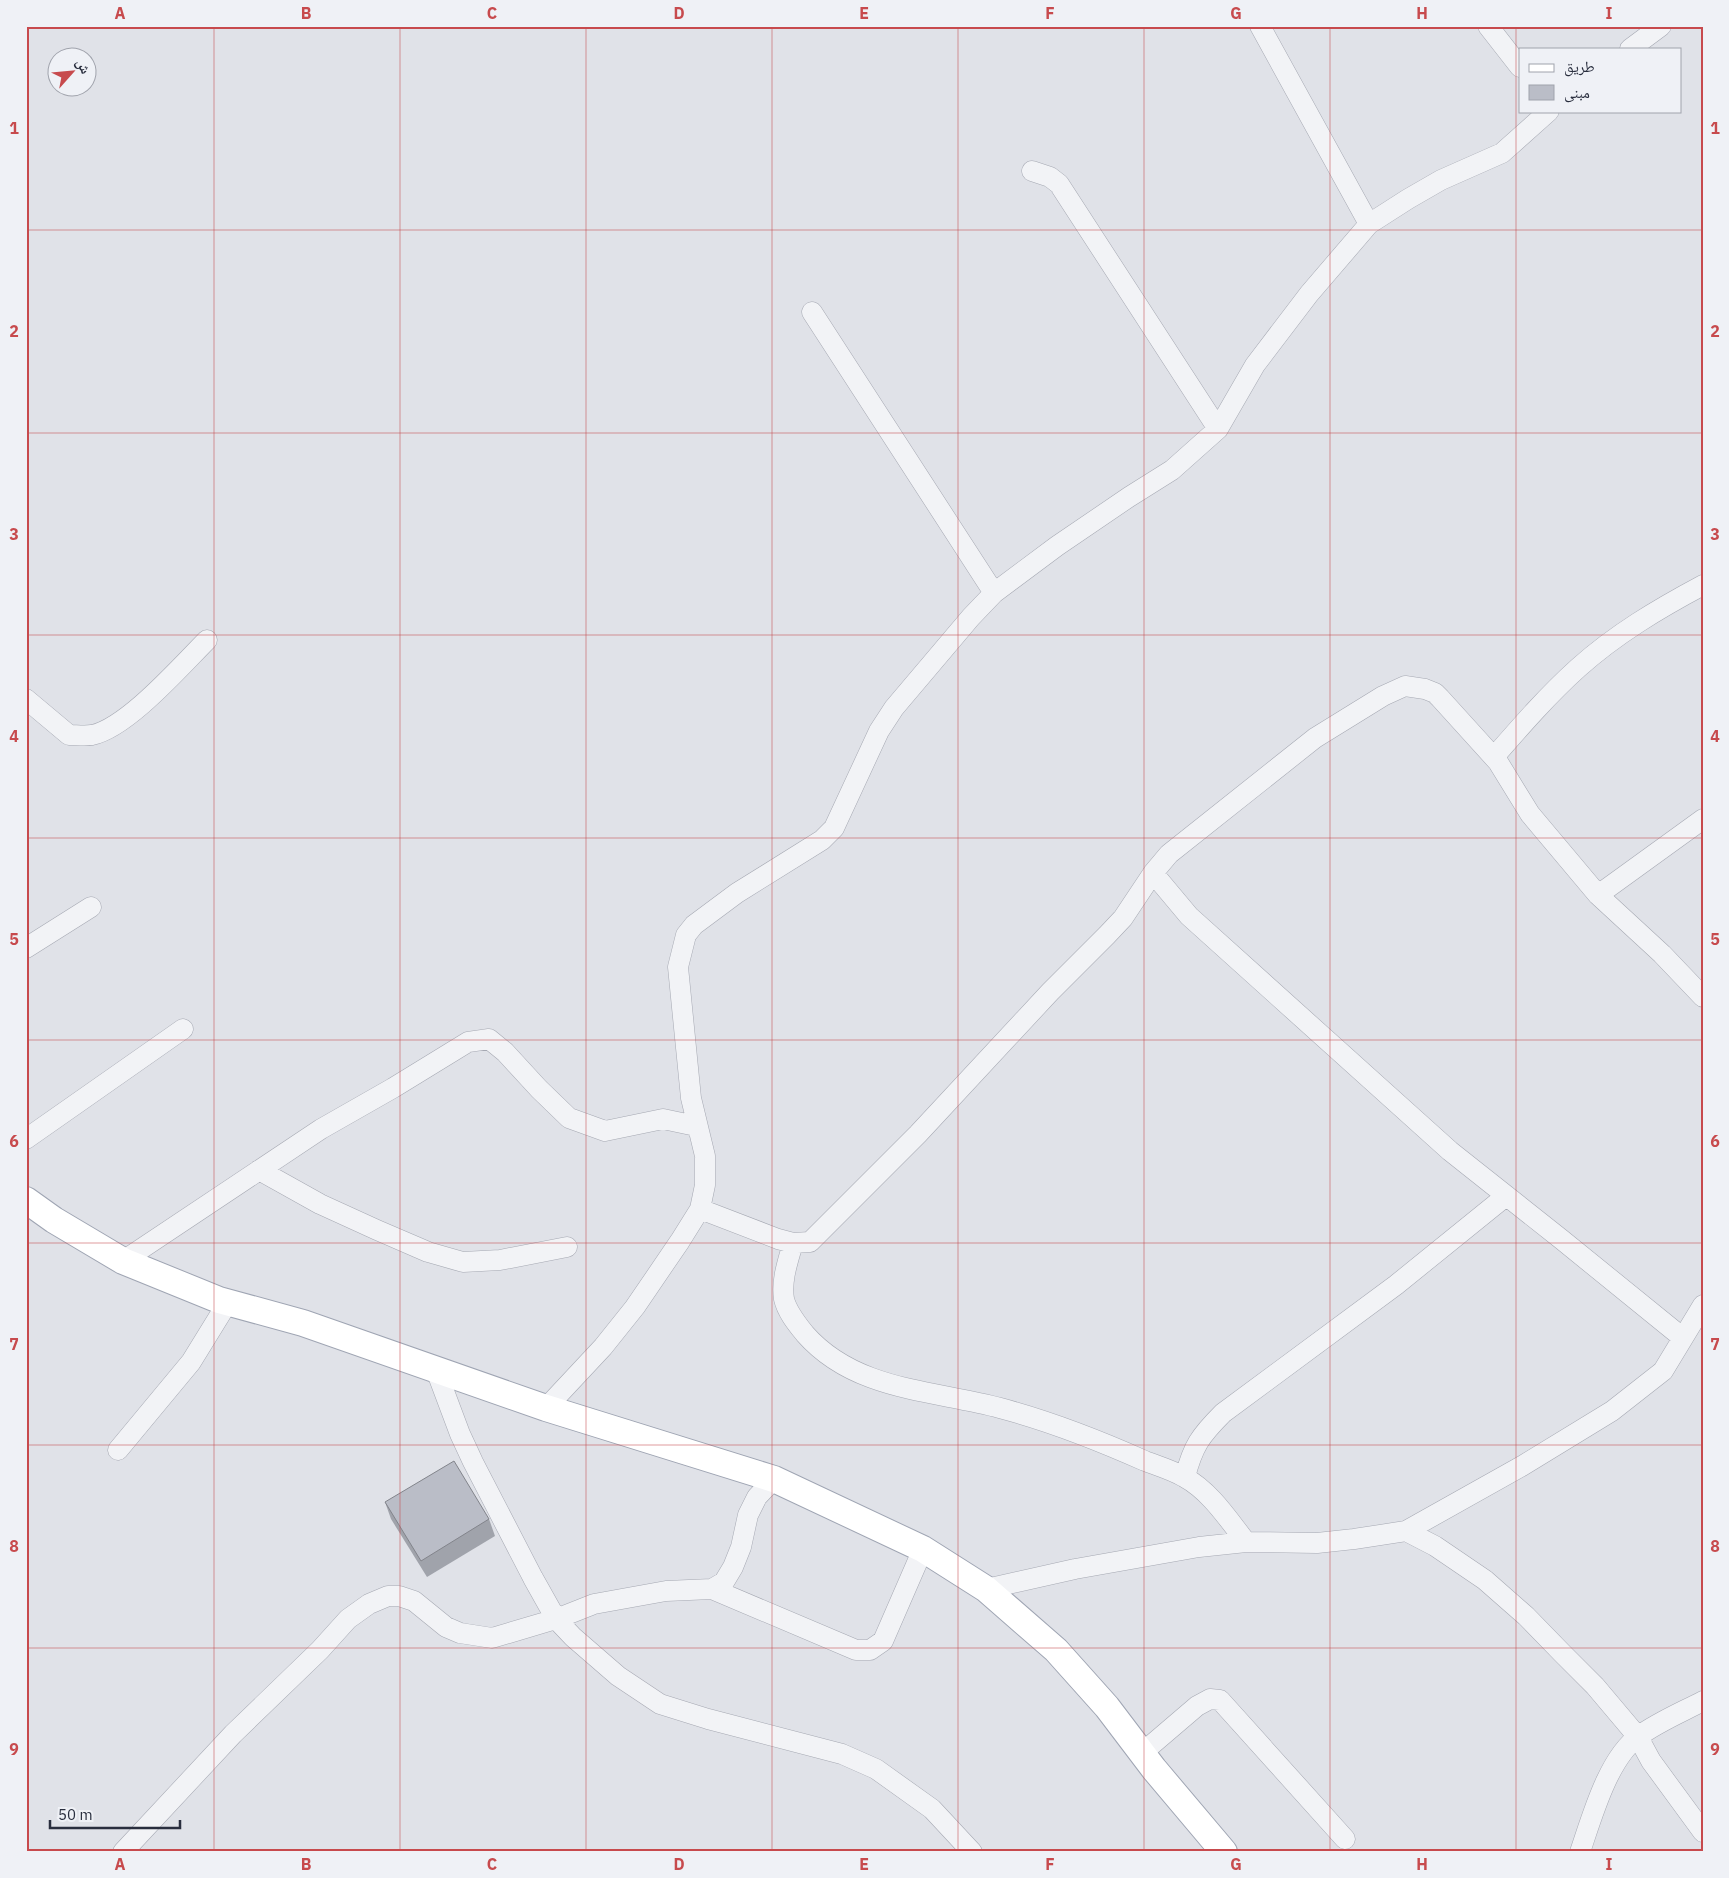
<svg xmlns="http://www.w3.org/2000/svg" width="1729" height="1878" viewBox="0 0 1729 1878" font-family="'IBM Plex Sans','Noto Naskh Arabic',sans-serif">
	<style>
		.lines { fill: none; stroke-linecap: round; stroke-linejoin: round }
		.minor-casing { stroke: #a5a8b2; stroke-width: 21 }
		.major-casing { stroke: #9fa5b3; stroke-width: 28 }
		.minor { stroke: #f2f3f6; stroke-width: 20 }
		.major { stroke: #fff; stroke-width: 26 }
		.wall { fill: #a0a3ab }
		.building { fill: #babdc7; stroke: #82848b }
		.grid { fill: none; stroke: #c74a4d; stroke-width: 1; stroke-opacity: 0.55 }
		.neatline { fill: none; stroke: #c74a4d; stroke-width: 2 }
		.grid-label { font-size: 16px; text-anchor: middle; font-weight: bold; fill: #c74a4d }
	</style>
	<rect width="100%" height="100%" fill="#e0e2e8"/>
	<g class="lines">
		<defs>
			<path id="minor" d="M1260,26L1369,224
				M1488,26L1520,67
				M1630,49L1661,26
				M1032,171L1050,177L1059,184L1218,429
				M812,312L994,593
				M26,699L69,735C76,735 85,736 92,735C127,728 181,666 207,640
				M1494,757C1521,726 1548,695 1578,668C1616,634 1658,609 1703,585
				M1153,873L1189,916L1450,1151L1561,1239L1683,1338
				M1598,895L1703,819
				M26,948L91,907
				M26,1139L183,1029
				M259,1170L320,1204L377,1230L428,1252L463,1262L500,1260L567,1247
				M700,1209L778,1239L793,1243L810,1242L918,1134L1050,992L1107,935L1123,918L1153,873L1169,854L1315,738L1383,696L1405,686L1425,689L1435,693L1440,698L1498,762L1530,814L1598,895L1662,954L1703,997
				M793,1243C788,1261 781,1280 784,1299C787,1312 797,1324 805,1334C855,1391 933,1390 1000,1408C1049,1421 1098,1440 1145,1461C1158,1466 1172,1470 1184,1477C1210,1491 1228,1519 1246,1542
				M123,1261L321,1129L393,1088L468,1042L489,1039L505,1052L539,1089L569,1118L605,1131L663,1119L696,1126
				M436,1370L460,1434L473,1462L533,1578L556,1619L573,1637L618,1676L660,1704L708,1719L842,1754L876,1769L932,1809L972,1852
				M546,1408L603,1347L635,1307L680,1241L700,1209L705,1185V1156L691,1098L678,967L686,935L694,925L737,893L822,840L834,828L879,731L894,708L971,617L994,593L1057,546L1129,497L1172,470L1218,429L1255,365L1309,294L1369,224L1408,199L1441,180L1502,153L1549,111
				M118,1450L191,1362L228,1302
				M1185,1477C1193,1446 1200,1436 1223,1413L1396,1285L1506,1196
				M1406,1531L1435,1546L1485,1580L1526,1616L1562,1653L1595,1686L1638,1737L1651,1761L1703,1832
				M712,1589L856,1650H870L883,1641L923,1549
				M986,1589L1075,1569L1199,1547L1246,1542L1317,1543L1354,1539L1406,1531L1522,1466L1612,1411L1663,1371L1703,1305
				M1142,1753L1197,1706L1210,1699L1220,1700L1345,1839
				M123,1852L233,1734L320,1650L348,1619L369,1604L388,1596H399L414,1601L446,1627L460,1633L492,1638L556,1619L594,1604L666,1591L712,1589L724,1582L733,1567L741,1547L748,1515L757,1497L774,1479
				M1580,1852C1592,1817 1608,1758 1639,1736C1658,1722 1682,1712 1703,1701"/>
			<path id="major" d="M26,1200L54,1220L123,1261L219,1300L303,1323L546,1408L774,1479L923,1549L986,1589L1056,1650L1107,1707L1154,1769L1224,1852"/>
		</defs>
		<use href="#minor" class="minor-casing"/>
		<use href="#major" class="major-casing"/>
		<use href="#minor" class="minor"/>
		<use href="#major" class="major"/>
	</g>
	<path class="wall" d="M385,1502L489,1519L495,1536L427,1577L391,1519Z"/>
	<path class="building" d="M454,1461L489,1519L421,1561L385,1502Z"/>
	<path class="grid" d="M214,26V1852M400,26V1852M586,26V1852M772,26V1852M958,26V1852M1144,26V1852M1330,26V1852M1516,26V1852M26,230H1703M26,433H1703M26,635H1703M26,838H1703M26,1040H1703M26,1243H1703M26,1445H1703M26,1648H1703"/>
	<rect width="1729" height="1878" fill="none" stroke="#eff1f6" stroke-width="55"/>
	<rect x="1519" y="48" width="162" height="65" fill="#eff1f6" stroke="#a0a3ac"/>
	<rect x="1529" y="64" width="25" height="8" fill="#ffffff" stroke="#a0a3ac"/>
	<text x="1564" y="72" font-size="15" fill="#292e3e">طريق</text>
	<rect x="1529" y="85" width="25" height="15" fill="#babdc7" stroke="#a0a3ac"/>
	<text x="1564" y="98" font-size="15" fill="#292e3e">مبنى</text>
	<g transform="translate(72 72) rotate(63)"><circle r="24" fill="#eff1f6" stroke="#a0a3ac"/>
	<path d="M0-4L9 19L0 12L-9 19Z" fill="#c74a4d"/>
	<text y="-8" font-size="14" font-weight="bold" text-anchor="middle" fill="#292e3e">ش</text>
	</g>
	<path d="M50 1820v8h130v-8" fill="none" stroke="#292e3e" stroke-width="2.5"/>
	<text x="58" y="1820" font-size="15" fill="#292e3e" stroke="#eff1f6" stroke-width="4" paint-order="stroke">50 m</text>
	<rect x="28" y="28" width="1674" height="1822" class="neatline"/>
	<g class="grid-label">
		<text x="120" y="19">A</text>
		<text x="306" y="19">B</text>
		<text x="492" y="19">C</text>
		<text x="679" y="19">D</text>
		<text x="864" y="19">E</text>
		<text x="1050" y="19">F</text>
		<text x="1236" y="19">G</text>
		<text x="1422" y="19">H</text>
		<text x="1609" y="19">I</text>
		<text x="14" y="134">1</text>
		<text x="1715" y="134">1</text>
		<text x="14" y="337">2</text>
		<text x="1715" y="337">2</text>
		<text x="14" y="540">3</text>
		<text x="1715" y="540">3</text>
		<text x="14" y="742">4</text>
		<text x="1715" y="742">4</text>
		<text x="14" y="945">5</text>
		<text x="1715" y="945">5</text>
		<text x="14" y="1147">6</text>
		<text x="1715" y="1147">6</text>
		<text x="14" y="1350">7</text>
		<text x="1715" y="1350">7</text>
		<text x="14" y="1552">8</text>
		<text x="1715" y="1552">8</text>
		<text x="14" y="1755">9</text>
		<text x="1715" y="1755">9</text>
		<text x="120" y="1870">A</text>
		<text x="306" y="1870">B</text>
		<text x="492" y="1870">C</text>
		<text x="679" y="1870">D</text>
		<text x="864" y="1870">E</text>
		<text x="1050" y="1870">F</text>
		<text x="1236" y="1870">G</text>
		<text x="1422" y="1870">H</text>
		<text x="1609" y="1870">I</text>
	</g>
</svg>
